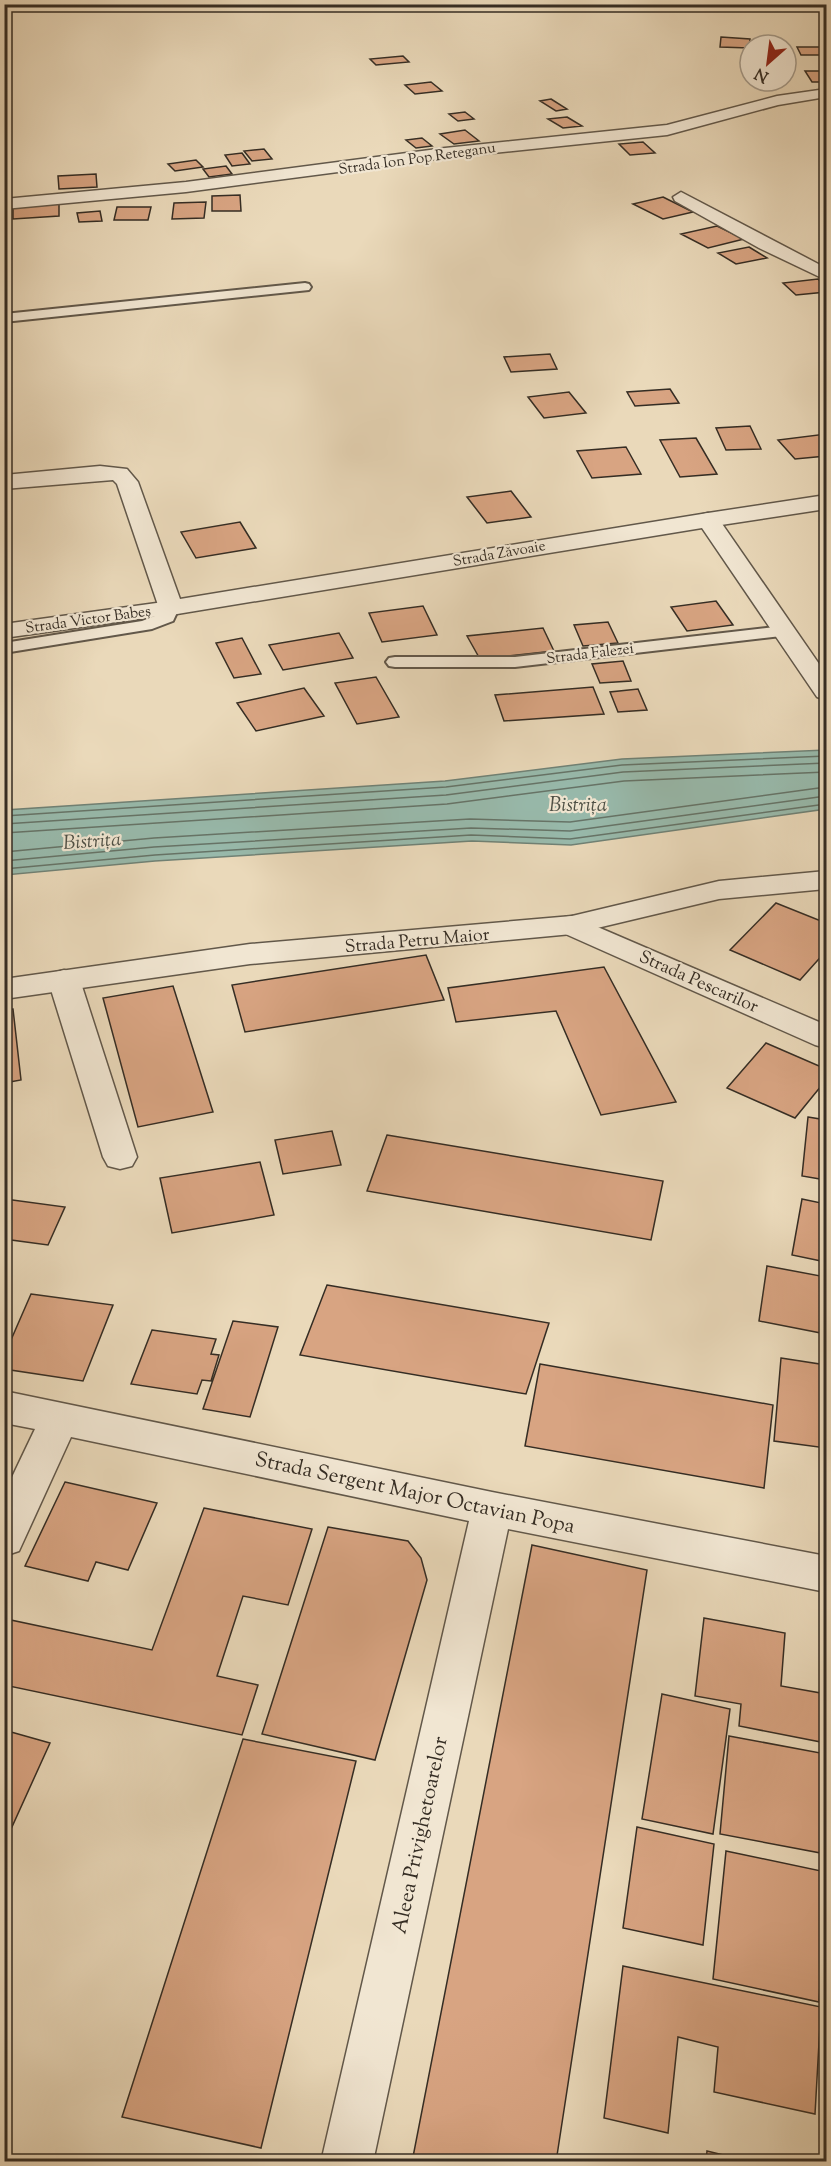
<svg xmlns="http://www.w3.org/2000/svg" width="831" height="2166" viewBox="0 0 831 2166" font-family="'Sorts Mill Goudy',serif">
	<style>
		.water { fill: #98baac; stroke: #708276; stroke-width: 1.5 }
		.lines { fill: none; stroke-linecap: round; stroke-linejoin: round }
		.shore { stroke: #667468; stroke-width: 1.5 }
		.building { fill: #d8a482; stroke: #352d24; stroke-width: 1.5 }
		.service-casing { stroke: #62584a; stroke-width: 4 }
		.minor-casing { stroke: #62584a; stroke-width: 3 }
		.tertiary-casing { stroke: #62584a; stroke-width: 3 }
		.service { fill: #f1e6d2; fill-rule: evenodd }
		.minor { fill: #f1e6d2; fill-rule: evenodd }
		.tertiary { fill: #f1e6d2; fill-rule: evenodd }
		.labels { text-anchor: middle; stroke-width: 4.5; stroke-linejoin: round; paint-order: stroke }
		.far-street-label { font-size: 15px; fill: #352d24; stroke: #f1e6d2 }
		.street-label { font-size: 18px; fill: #352d24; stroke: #f1e6d2 }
		.water-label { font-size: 20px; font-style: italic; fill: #4e5046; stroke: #f1e6d2 }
		.near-street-label { font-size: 21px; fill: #352d24; stroke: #f1e6d2 }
	</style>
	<rect width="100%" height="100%" fill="#ead9ba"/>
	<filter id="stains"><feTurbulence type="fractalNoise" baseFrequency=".00333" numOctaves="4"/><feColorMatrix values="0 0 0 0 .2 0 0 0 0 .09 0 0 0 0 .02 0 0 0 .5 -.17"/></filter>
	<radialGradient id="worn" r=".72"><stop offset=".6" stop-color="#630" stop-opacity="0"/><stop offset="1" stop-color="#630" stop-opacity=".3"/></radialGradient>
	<path class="water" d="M826,750V809L571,845L472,841L155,861L5,875V810L445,781L622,759Z"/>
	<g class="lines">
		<path class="shore" d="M4,816L446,787L622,765L826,756
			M4,824L446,795L623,772L826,763
			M4,833L447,804L624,781L826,772
			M4,852L154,838L470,819L570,822L826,787
			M4,861L154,847L471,828L570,831L826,796
			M4,869L155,855L471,835L570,839L826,804"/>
	</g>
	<path class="building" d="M721,37L750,39L749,48L720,47Z
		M797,47H826V55H801Z
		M403,56L409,62L376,65L370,59Z
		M805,71H826V82H812Z
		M431,82L442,91L415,94L405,85Z
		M551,99L567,109L556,111L540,101Z
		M465,112L474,119L458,121L449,114Z
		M567,117L582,126L563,128L548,119Z
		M465,130L479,141L454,144L440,134Z
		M422,138L432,146L416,148L406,140Z
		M643,142L655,153L630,155L619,144Z
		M264,149L272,159L252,161L244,151Z
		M242,153L250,164L232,166L225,155Z
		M196,160L203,167L175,171L168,164Z
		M226,166L232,174L209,177L203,169Z
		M96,174L97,187L59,189L58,176Z
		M240,195L241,211H212V196Z
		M663,197L693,212L663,219L633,204Z
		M206,202L204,218L172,219L174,203Z
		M59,204V216L13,219V206Z
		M117,207H151L148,220H114Z
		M100,211L102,221L79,222L77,213Z
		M717,226L744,239L708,248L681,234Z
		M749,247L767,258L736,264L718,253Z
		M818,279L826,287V292L796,295L783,283Z
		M550,354L557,369L511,372L504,357Z
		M670,389L679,403L635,406L627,392Z
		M569,392L586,413L544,418L528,397Z
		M750,426L761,449L726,450L716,428Z
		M826,434V456L795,459L778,440Z
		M696,438L717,474L680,477L660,440Z
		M626,447L641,474L592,478L577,451Z
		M511,491L531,517L487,523L467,497Z
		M240,522L256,548L196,558L181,532Z
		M716,601L733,625L687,631L671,607Z
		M423,606L437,635L382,642L369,613Z
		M608,622L618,643L583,646L574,625Z
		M543,628L554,651L480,659L467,636Z
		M339,633L353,658L283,670L269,645Z
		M242,638L261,674L234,678L216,643Z
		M623,661L631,681L600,683L592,664Z
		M376,677L399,717L357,724L335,683Z
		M593,687L604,714L504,721L495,695Z
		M304,688L324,716L256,731L237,703Z
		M638,689L647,710L618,712L610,692Z
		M776,903L826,923V951L800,980L730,950Z
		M426,955L444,1000L245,1032L232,985Z
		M604,967L676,1102L601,1115L556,1011L456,1022L448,988Z
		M173,986L213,1112L138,1127L103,998Z
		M13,1009L21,1080L4,1083V1010Z
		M766,1043L826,1069V1080L795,1118L727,1088Z
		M808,1117L826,1120V1180L802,1176Z
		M332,1131L341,1165L283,1174L275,1140Z
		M387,1135L663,1181L651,1240L367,1191Z
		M260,1162L274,1215L172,1233L160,1178Z
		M5,1199L65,1207L48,1245L4,1239Z
		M802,1199L826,1204V1262L792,1255Z
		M767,1266L826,1277V1334L759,1321Z
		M327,1285L549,1323L526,1394L300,1355Z
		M31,1294L113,1305L83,1381L4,1369V1356Z
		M233,1321L278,1327L250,1417L203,1409Z
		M152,1330L216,1339L211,1354L219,1355L211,1381L202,1380L197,1394L131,1384Z
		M781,1358L826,1365V1448L774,1441Z
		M540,1364L773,1405L764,1488L525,1446Z
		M65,1482L157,1503L128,1570L96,1562L88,1581L25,1566Z
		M204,1508L312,1529L288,1605L243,1596L217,1676L258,1685L242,1735L4,1685L6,1619L152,1650Z
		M328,1527L408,1541L421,1558L427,1580L375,1760L262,1734Z
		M532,1545L647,1570L556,2162H412Z
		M704,1618L785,1633L781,1686L826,1694V1743L739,1726L741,1704L695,1696Z
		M662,1694L730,1709L713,1834L642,1819Z
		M4,1730L50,1743L11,1829L4,1827Z
		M729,1736L826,1754V1854L720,1834Z
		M243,1739L356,1761L261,2148L122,2117Z
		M637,1827L714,1844L703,1945L623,1928Z
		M726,1851L826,1872L819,2002L713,1979Z
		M623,1966L821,2007L815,2114L714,2092L718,2047L678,2037L668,2133L604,2118Z
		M707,2151L752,2162H706Z"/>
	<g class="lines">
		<defs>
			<path id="service" d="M305,283L309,284L311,287L309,290L4,322V314Z
				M171,603L179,608L173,621L152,629L4,653V643L142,621L160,614L165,604Z
				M784,626L792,631L790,635L515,667H395L389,666L386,662L389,658L395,657H515Z"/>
			<path id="minor" d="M826,89V97L778,105L667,135L445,158L186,192L4,209V199L186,182L445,148L667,125L777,96Z
				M681,192L826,268V280L759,248L675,201L673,197Z
				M826,495V509L708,527L700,525L697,520L700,515L708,513Z
				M171,601L180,603L183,608L180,613L4,638V624Z
				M572,916L826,1025V1048L815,1045L561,932L557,925L561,918Z
				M64,970L75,973L80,980L137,1157L132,1166L120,1169L108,1166L103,1157L48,980L53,973Z
				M4,1391L492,1492L826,1556V1592L508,1529L373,2162H321L469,1521L71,1437L19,1551L4,1556V1494L35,1429L4,1423Z"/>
			<path id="tertiary" d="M100,466L127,469L138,482L180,599L708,513L716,515L826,674V700L817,697L702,528L171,615L162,613L159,608L117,484L113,480L4,489V475Z
				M826,871V889L719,899L572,934L250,964L4,999V979L250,944L572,916L719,881Z"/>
		</defs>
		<use href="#service" class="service-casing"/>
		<use href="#minor" class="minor-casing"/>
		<use href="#tertiary" class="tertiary-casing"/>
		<use href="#service" class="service"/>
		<use href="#minor" class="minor"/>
		<use href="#tertiary" class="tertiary"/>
	</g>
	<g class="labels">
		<g class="far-street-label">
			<text transform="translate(417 158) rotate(-8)" y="5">Strada Ion Pop Reteganu</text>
			<text transform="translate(499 553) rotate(-10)" y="5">Strada Zăvoaie</text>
			<text transform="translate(88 619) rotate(-8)" y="5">Strada Victor Babeș</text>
			<text transform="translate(590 653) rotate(-7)" y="5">Strada Falezei</text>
		</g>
		<g class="street-label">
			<text transform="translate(417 940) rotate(-5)" y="6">Strada Petru Maior</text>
			<text transform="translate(699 981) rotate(24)" y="6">Strada Pescarilor</text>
		</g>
		<g class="water-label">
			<text x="578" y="811">Bistrița</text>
			<text transform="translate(92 840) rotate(-4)" y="7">Bistrița</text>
		</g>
		<g class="near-street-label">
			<text transform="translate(415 1492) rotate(12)" y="7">Strada Sergent Major Octavian Popa</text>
			<text transform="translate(419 1835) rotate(-78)" y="7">Aleea Privighetoarelor</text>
		</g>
	</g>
	<rect width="831" height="2166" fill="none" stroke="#ead9ba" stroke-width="24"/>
	<rect x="6" y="6" width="819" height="2154" fill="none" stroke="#352d24" stroke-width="3"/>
	<rect x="12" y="12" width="807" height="2142" fill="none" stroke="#352d24" stroke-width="1.5"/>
	<g transform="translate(768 63) rotate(208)"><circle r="28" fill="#f1e6d2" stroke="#a69c8c" stroke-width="1.5"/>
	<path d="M0-4.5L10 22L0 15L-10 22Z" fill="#8f2418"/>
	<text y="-9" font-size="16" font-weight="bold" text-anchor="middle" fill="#352d24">N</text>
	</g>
	<rect width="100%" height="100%" filter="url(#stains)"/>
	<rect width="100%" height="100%" fill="url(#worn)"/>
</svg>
